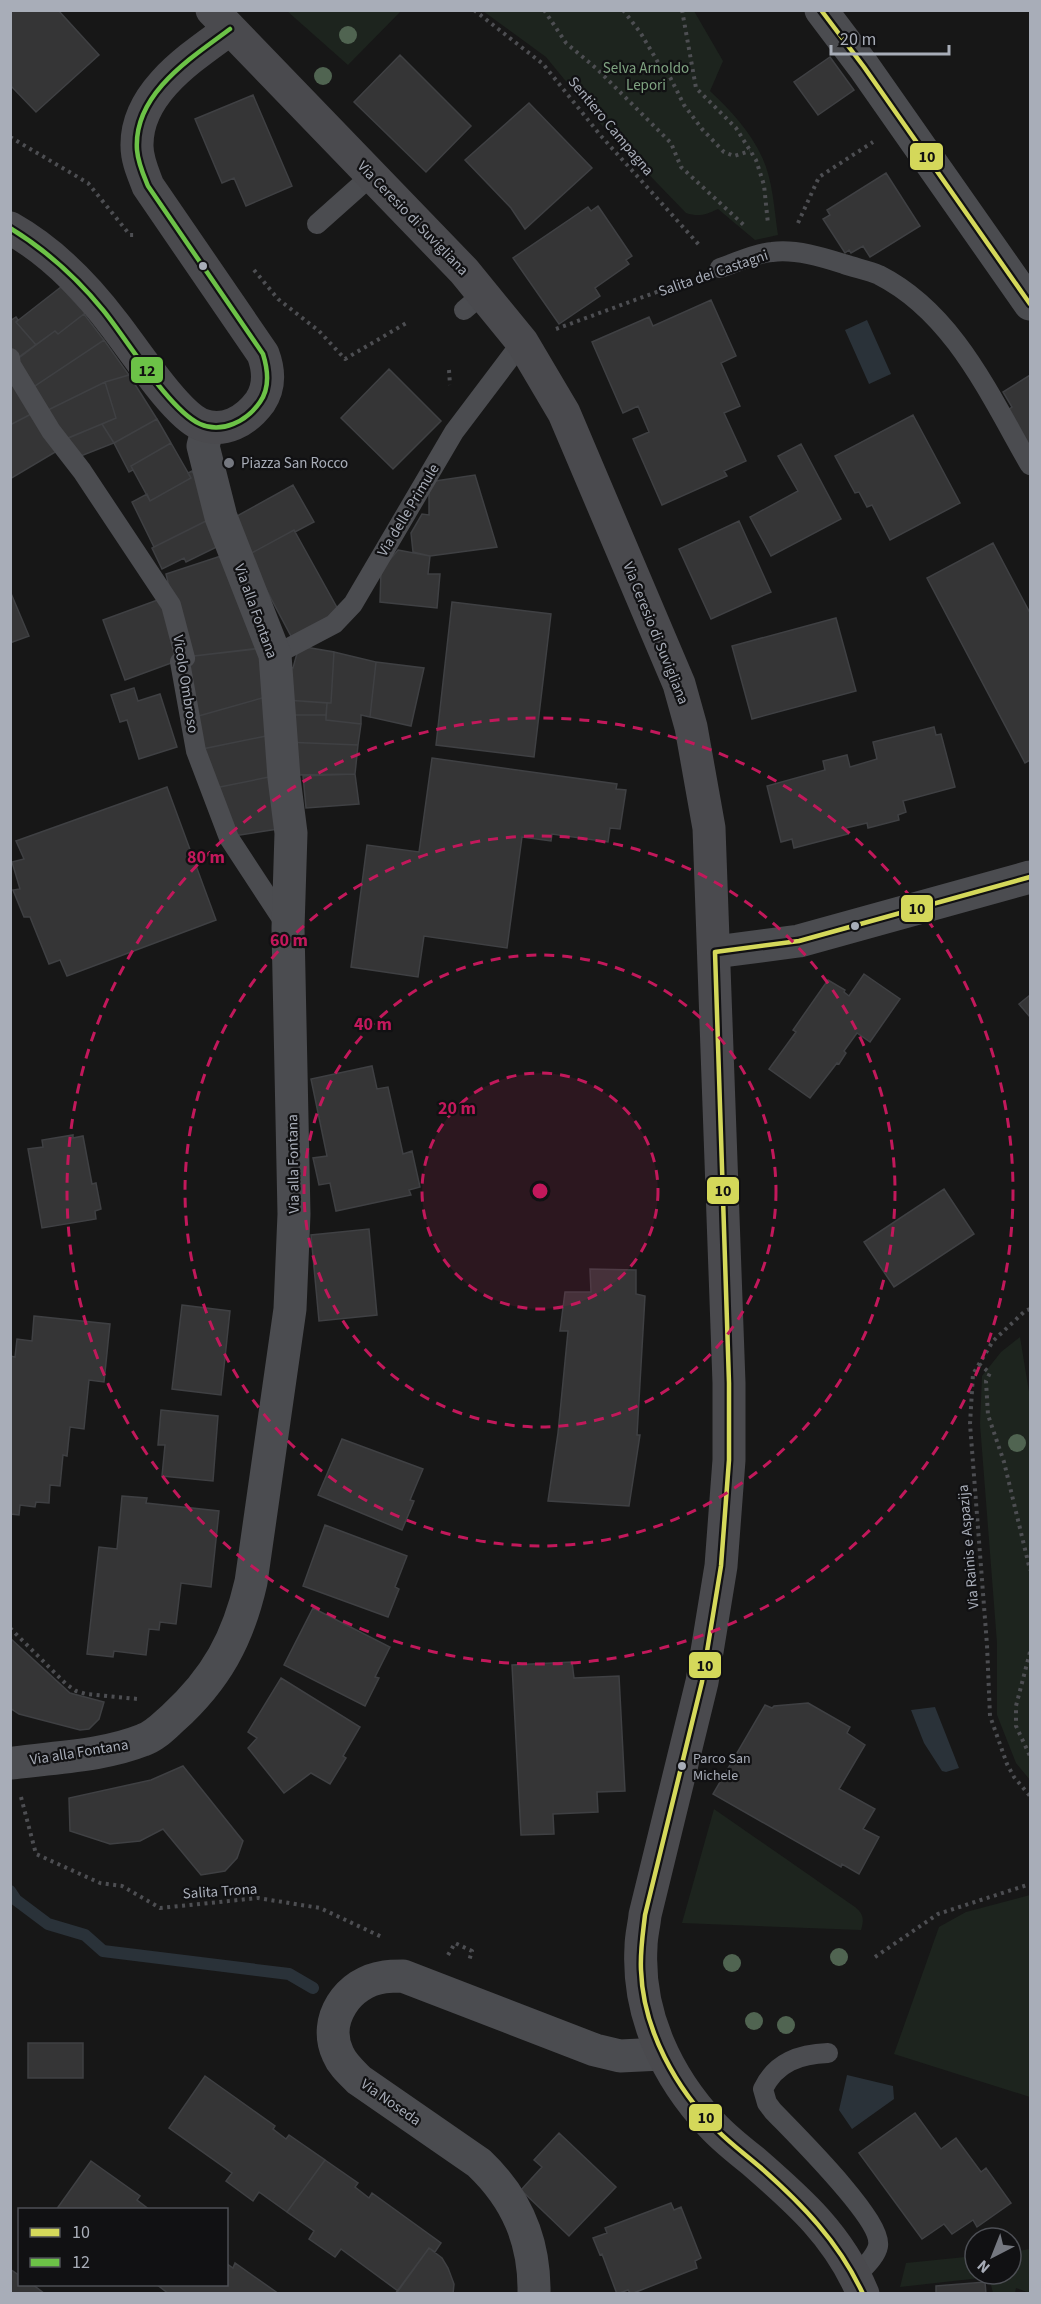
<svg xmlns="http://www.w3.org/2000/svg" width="1041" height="2304" viewBox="0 0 1041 2304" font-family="'Source Sans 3',sans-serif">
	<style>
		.green { fill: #1d241e }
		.water { fill: #2a3239 }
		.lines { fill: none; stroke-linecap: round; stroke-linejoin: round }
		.stream { stroke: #2a3239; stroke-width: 12 }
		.building { fill: #353536; stroke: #3f4043; stroke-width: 1.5 }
		.path { stroke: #4d4e52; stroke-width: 4; stroke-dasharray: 3 4.5; stroke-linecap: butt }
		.lane { stroke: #4b4c50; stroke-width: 20 }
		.street { stroke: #4b4c50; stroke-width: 33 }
		.secondary { stroke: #4a4a4e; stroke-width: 33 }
		.bus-1-casing { stroke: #111113; stroke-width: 9 }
		.bus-2-casing { stroke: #111113; stroke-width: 9 }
		.bus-1 { stroke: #d4d85a; stroke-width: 4.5 }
		.bus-2 { stroke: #6cc247; stroke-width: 4.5 }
		.tree { fill: #506451 }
		.ring { fill: none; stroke: #c2185b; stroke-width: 3; stroke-dasharray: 10 8 }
		.bus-dot { fill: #a8adb8; stroke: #111113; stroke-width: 2 }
		.poi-dot { fill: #757880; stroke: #111113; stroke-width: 2 }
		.labels { text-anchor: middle; stroke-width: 4.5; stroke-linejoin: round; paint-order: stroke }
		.bus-label { font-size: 14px; fill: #a8adb8; stroke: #111113; text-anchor: start }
		.park-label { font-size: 15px; fill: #7fa381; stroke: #111113 }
		.street-label { font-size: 15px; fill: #a8adb8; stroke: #111113 }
		.poi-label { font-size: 15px; fill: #a8adb8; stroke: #111113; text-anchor: start }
		.centre { fill: #c2185b; stroke: #111113; stroke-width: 3 }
		.ring-label { font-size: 18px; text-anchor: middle; font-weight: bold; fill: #c2185b; stroke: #111113; stroke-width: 4.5; stroke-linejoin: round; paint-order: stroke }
		.line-badge { stroke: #111113; stroke-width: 2 }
		.pale-badge-label { font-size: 16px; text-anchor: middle; font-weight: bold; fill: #111 }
	</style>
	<rect width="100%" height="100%" fill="#171717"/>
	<path class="green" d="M287,11H401L348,65Z
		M483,11H694L723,61L710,91C731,111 750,131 762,157C773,180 774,209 778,235L755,240L718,209C706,215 698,217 686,213L604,128L546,57Z
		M1020,1337L1030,1398V1780L1016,1763L997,1715V1643L980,1424L982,1376L1001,1352Z
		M714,1809L855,1907C864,1914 864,1920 861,1930L682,1923Z
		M1030,1895V2097L894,2054L939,1927L966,1912Z
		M1030,2249V2293L1016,2288L1015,2293H993L989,2277L900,2287L906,2263L975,2256V2274H1011V2252Z"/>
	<path class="water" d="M867,320L891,374L869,384L845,330Z
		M935,1707L959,1768L946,1772L942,1771L924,1743L911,1710Z
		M847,2075L893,2086L894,2099L852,2129L839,2110Z"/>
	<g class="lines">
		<path class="stream" d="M10,1891L16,1900L48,1924L85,1935L103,1951L289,1974L313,1988"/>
	</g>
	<path class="building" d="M10,10H58L99,55L36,112L10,85Z
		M400,55L471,126L426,172L354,102Z
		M830,57L854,90L818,115L794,82Z
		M253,95L292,186L246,206L234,178L222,183L195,119Z
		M529,103L592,168L525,229L511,208L465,160Z
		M886,173L920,226L870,257L863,246L851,253L849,250L845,253L823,219L830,215L827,210Z
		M598,206L632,256L626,260L629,264L595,288L600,296L559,324L513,258L588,207L591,211Z
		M61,287L85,313L58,334L55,331L36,345L16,322Z
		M711,300L736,356L721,363L740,406L724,413L746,461L724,471L727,476L662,505L633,439L649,432L638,406L623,413L592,342L649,317L653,326Z
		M84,314L104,340L29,390L12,362L55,331L58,334Z
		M16,317L18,320L16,322L36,345L15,361L10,354V321Z
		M104,340L129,375L105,382L44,412L29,390Z
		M389,369L441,421L393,469L341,418Z
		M129,375L157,419L114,443L102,424L116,418L105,382Z
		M1030,375V448L1008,410L1012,407L1003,392Z
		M10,377L35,412L10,425Z
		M105,382L116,418L59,442L44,412Z
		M35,412L62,448L10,479V425Z
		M913,415L960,503L890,540L872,505L867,507L859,492L855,493L835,456Z
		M157,419L171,443L131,466L133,470L129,472L114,443Z
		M102,424L114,443L78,457L65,439Z
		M171,443L191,478L150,501L131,466Z
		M801,444L841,519L771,556L750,517L798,491L778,456Z
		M192,471L218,515L154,547L132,502L147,494L150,501L191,478L188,473Z
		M475,475L497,547L430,556L413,552L411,533L422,514L429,515V482Z
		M293,485L314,522L295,532L294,530L248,555L228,521Z
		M212,518L225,543L186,562L184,558L162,569L152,548Z
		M739,521L771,592L711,619L679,549Z
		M294,530L340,613L292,638L248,555Z
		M993,543L1030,613V760L1025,763L927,578Z
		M398,550L430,556L428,574H440L437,608L380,602L381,570Z
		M227,554L257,649L186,657L166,574Z
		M10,591L29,636L10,643Z
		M163,598L182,659L125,680L103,620Z
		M452,602L551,614L534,757L436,745Z
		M836,618L856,691L752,719L732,646Z
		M299,646L334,652L331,703L285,700L286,667L293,668Z
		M260,648L269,696L195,717L186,657Z
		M334,652L376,662L370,717L361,715V724L326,720L327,703H331Z
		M376,662L424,668L411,726L370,717Z
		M134,688L138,701L160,694L177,747L139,759L127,720L120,722L111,695Z
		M269,696L271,735L202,749L195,717Z
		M285,700L327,703L326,715H286Z
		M286,715H326V720L361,724L358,745L284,742Z
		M934,727L936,735L941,734L955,787L903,801L906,812L898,815L899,820L868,828L867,823L846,828L848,834L794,848L792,839L781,842L767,786L825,770L823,761L847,755L850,767L877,759L873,742Z
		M271,735L279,775L215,788L202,749Z
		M284,742L358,745L355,774L286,775Z
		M432,758L617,784L616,789L626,790L620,829L610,828L608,842L552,834L551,841L522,837L507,948L424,936L418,977L351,967L367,845L419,852Z
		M355,774L359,804L306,808L303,776Z
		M279,775L284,828L234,836L215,788Z
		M167,787L216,920L67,976L60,960L49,964L30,917H24L13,890L20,889L12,862L24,859L16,841Z
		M864,974L900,999L870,1042L857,1033L844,1051L846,1053L839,1064L837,1063L810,1098L769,1069L796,1032L793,1030L828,980L845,990L844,992L849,996Z
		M1030,995V1017L1019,1004Z
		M372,1066L377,1089L388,1087L403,1154L412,1151L420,1187L409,1190L411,1195L336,1211L330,1183L319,1185L313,1158L327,1156L311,1079Z
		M73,1135V1138L83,1136L92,1184L96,1183L101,1209L95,1211L96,1219L42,1228L28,1149L43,1147L42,1140Z
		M944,1189L974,1234L894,1287L864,1242Z
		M369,1229L377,1315L319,1321L311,1235Z
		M590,1269L636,1270V1294L645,1296L637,1435H640L629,1506L548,1501L558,1433L568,1331H560L565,1292H591Z
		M182,1305L230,1311L221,1395L172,1389Z
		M34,1316L110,1324L104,1382L89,1380L84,1429L70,1427L67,1456L63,1455L60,1486L50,1485L49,1503L36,1502L35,1507L20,1505L19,1515L10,1514V1356L15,1357L17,1339L32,1341Z
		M161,1410L218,1416L213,1481L162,1476L165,1445H158Z
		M342,1439L423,1469L410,1500L414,1501L402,1530L318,1495Z
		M122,1496L147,1498L146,1503L219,1511L211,1587L181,1583L176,1624L160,1622L159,1630L149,1629L146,1655L114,1651L113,1657L87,1654L99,1547L117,1549Z
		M325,1525L407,1556L395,1587L399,1589L388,1617L303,1586Z
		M313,1608L390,1647L375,1677L379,1678L365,1706L284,1665Z
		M10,1638L70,1693L104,1702L99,1719L89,1729L80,1730L19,1714L10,1708Z
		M572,1662L574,1678L619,1676L625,1791L597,1792L598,1812L553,1814L554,1834L521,1835L512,1665Z
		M281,1678L360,1727L343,1756L346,1758L330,1784L311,1773L284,1793L248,1748L257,1738L248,1732Z
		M808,1703L850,1727L847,1733L865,1745L839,1789L875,1809L863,1829L879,1837L859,1874L842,1864L841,1867L713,1794L765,1705L772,1708L774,1706Z
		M183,1766L243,1841L237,1858L225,1871L201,1875L163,1829L140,1841L110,1844L70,1831L69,1798L151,1780Z
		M28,2043H83V2078H28Z
		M205,2076L275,2126L273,2129L286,2139L289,2135L325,2160L287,2212L259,2192L253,2201L226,2181L232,2173L169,2128Z
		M915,2113L941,2149L956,2138L981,2172L986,2168L1011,2203L977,2227L973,2220L952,2234L944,2224L922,2239L859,2153Z
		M559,2133L616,2187L569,2236L521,2190L542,2167L534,2160Z
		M325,2160L358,2183L355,2187L369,2198L372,2193L441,2243L435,2252L429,2248L398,2291L341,2249L335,2257L309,2239L314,2231L287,2212Z
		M91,2161L140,2196L137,2200L150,2210H56Z
		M671,2203L674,2210L681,2207L701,2258L695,2261L697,2268L631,2294L628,2290L617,2294L602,2254L600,2255L593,2238L607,2233L605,2228Z
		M429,2248L442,2258L448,2268L454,2284L453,2294H395Z
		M226,2263L233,2268L235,2263L279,2294H169L156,2284H226Z
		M10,2269L20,2276V2284H32L45,2294H10Z
		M985,2282L986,2294H936V2286Z"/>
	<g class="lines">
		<path class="path" d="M474,10L543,64L601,136L701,247
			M544,10L566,43L597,69L671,143L681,167L746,227
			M623,10L640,32L659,64L669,75L684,105L702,129L724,152L734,156L750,151
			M682,10L696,88L736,128L756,160L764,185L768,224
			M10,137L88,183L130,235H137
			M798,223L819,177L873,142
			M254,270L278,299L319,331L345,359L408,322
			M556,329L692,279
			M449,370L450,385
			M1030,1309L1025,1311L993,1341L973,1374L970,1424L987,1645L990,1716L1007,1764L1014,1777L1030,1796
			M979,1364L990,1373L986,1381L988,1415L1004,1462L1030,1570
			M10,1628L66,1684L76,1691L86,1694L138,1699
			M1030,1652L1016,1706V1726L1030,1756
			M21,1797L36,1854L100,1883L122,1886L160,1908L258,1898L320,1908L384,1938
			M448,1955L455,1943L472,1951L469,1961
			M875,1957L938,1914L1030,1884"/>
		<path class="lane" d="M317,224L372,175
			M720,268C736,263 755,253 772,252C796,249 822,257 844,264C855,268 868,270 879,275C954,313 990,396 1030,465
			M464,310L484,293
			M10,358L11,365L51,431L82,471L171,605L185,658L180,662L196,751L229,838L286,925
			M275,655L334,624L353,604L454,432L522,342
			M828,2053C800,2054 776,2062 763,2089L767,2103L773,2111C793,2132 883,2220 878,2246C876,2257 863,2268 856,2276"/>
		<path class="street" d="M821,10L864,67L1030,304
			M715,952L799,941L1030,877
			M13,1763C56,1757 103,1756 143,1740C155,1736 164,1726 173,1718C216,1679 238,1639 251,1582L290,1309L294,1214L288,928L291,833L284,778L275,655L221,517L203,446L208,427
			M534,2294C535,2241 517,2199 479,2163L359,2080C351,2072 342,2064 338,2054C322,2020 348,1982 384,1977C390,1976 397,1976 403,1976L595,2050L620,2056L662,2054"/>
		<path class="secondary" d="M212,10L464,271L522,342L564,413L679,684L691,727L709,828L729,1383V1460L721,1566L702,1682L645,1915C644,1926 641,1936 641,1947C637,2014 667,2077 712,2125C724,2138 739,2150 753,2161C799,2201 839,2236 863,2294
			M10,228C51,251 86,287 114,324C133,348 175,413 200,424C224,434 246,421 260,402C270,387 269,370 263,354L148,186C143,173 137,160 137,146C136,92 192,57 230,29"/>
		<defs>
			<path id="bus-1" d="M821,10L864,67L1030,304
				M715,952L729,1383V1460L721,1566L702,1682L645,1915C643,1933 640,1951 641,1970C643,2030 676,2089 718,2131C731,2144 746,2155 760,2167C802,2204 839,2242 863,2294
				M715,952L799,941L1030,877"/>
			<path id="bus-2" d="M10,228C46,250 76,277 103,310C126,338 169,410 200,424C222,434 247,421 260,402C270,388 268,370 263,354L148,186C143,174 138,163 137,150C133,94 191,58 230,29"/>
		</defs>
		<use href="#bus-1" class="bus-1-casing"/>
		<use href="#bus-2" class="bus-2-casing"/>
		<use href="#bus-1" class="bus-1"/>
		<use href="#bus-2" class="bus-2"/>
	</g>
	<g class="tree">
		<circle cx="348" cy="35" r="9"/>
		<circle cx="323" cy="76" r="9"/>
		<circle cx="1017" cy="1443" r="9"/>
		<circle cx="839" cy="1957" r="9"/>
		<circle cx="732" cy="1963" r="9"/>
		<circle cx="754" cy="2021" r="9"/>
		<circle cx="786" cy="2025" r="9"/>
	</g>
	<circle cx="540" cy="1191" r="118" fill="#c2185b" fill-opacity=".12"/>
	<g class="ring">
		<circle cx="540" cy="1191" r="118"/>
		<circle cx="540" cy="1191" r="236"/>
		<circle cx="540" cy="1191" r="355"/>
		<circle cx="540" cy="1191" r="473"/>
	</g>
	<g class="bus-dot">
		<circle cx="203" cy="266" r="5"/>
		<circle cx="855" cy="926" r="5"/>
		<circle cx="682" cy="1766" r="5"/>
	</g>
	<circle class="poi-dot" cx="229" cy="463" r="6"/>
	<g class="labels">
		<g class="bus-label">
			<text x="693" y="1763">Parco San<tspan x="693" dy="17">Michele</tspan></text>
		</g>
		<g class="park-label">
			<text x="646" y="73">Selva Arnoldo<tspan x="646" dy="17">Lepori</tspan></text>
		</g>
		<g class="street-label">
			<text transform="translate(611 126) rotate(50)" y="5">Sentiero Campagna</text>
			<text transform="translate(413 218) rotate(46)" y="5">Via Ceresio di Suvigliana</text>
			<text transform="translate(713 273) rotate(-19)" y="5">Salita dei Castagni</text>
			<text transform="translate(408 510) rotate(-59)" y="5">Via delle Primule</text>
			<text transform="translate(256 611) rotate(70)" y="5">Via alla Fontana</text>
			<text transform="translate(656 633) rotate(68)" y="5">Via Ceresio di Suvigliana</text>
			<text transform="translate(186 684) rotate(81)" y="5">Vicolo Ombroso</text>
			<text transform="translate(293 1164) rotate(-91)" y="5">Via alla Fontana</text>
			<text transform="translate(968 1547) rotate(-95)" y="5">Via Rainis e Aspazija</text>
			<text transform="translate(79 1752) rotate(-9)" y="5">Via alla Fontana</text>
			<text transform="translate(220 1891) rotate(-4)" y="5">Salita Trona</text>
			<text transform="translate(391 2102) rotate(35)" y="5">Via Noseda</text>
		</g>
		<g class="poi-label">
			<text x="241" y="468">Piazza San Rocco</text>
		</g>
	</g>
	<circle cx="540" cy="1191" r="9" class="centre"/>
	<g class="ring-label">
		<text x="206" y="863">80 m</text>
		<text x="289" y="946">60 m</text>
		<text x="373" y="1030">40 m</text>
		<text x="457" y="1114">20 m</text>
	</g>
	<g class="line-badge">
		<rect x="909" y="142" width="35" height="29" rx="6" fill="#d4d85a"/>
		<rect x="130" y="356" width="34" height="28" rx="6" fill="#6cc247"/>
		<rect x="900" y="894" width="34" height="29" rx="6" fill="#d4d85a"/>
		<rect x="706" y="1176" width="34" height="29" rx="6" fill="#d4d85a"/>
		<rect x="688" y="1651" width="34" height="28" rx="6" fill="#d4d85a"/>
		<rect x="688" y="2103" width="35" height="29" rx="6" fill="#d4d85a"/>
	</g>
	<g class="pale-badge-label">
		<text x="927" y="162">10</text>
		<text x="147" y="376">12</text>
		<text x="917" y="914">10</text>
		<text x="723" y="1196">10</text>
		<text x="705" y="1671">10</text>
		<text x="706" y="2123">10</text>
	</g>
	<rect width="1041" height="2304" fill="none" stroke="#a8adb8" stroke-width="24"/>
	<rect x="18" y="2208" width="210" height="78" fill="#111113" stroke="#4d4f55" stroke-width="1.5"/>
	<rect x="30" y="2228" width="30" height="9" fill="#d4d85a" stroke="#4d4f55" stroke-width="1.5"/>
	<text x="72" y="2238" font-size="18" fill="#a8adb8">10</text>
	<rect x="30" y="2258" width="30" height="9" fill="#6cc247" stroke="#4d4f55" stroke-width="1.5"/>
	<text x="72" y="2268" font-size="18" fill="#a8adb8">12</text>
	<g transform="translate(993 2256) rotate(222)"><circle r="28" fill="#111113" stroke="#4d4f55" stroke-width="1.5"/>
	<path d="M0-4.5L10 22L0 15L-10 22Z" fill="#757880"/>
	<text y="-9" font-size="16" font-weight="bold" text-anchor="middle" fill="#a8adb8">N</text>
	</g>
	<path d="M831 45v9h118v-9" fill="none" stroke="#a8adb8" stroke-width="3"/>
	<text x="840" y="45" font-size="18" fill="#a8adb8" stroke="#111113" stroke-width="4.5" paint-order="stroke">20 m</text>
</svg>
